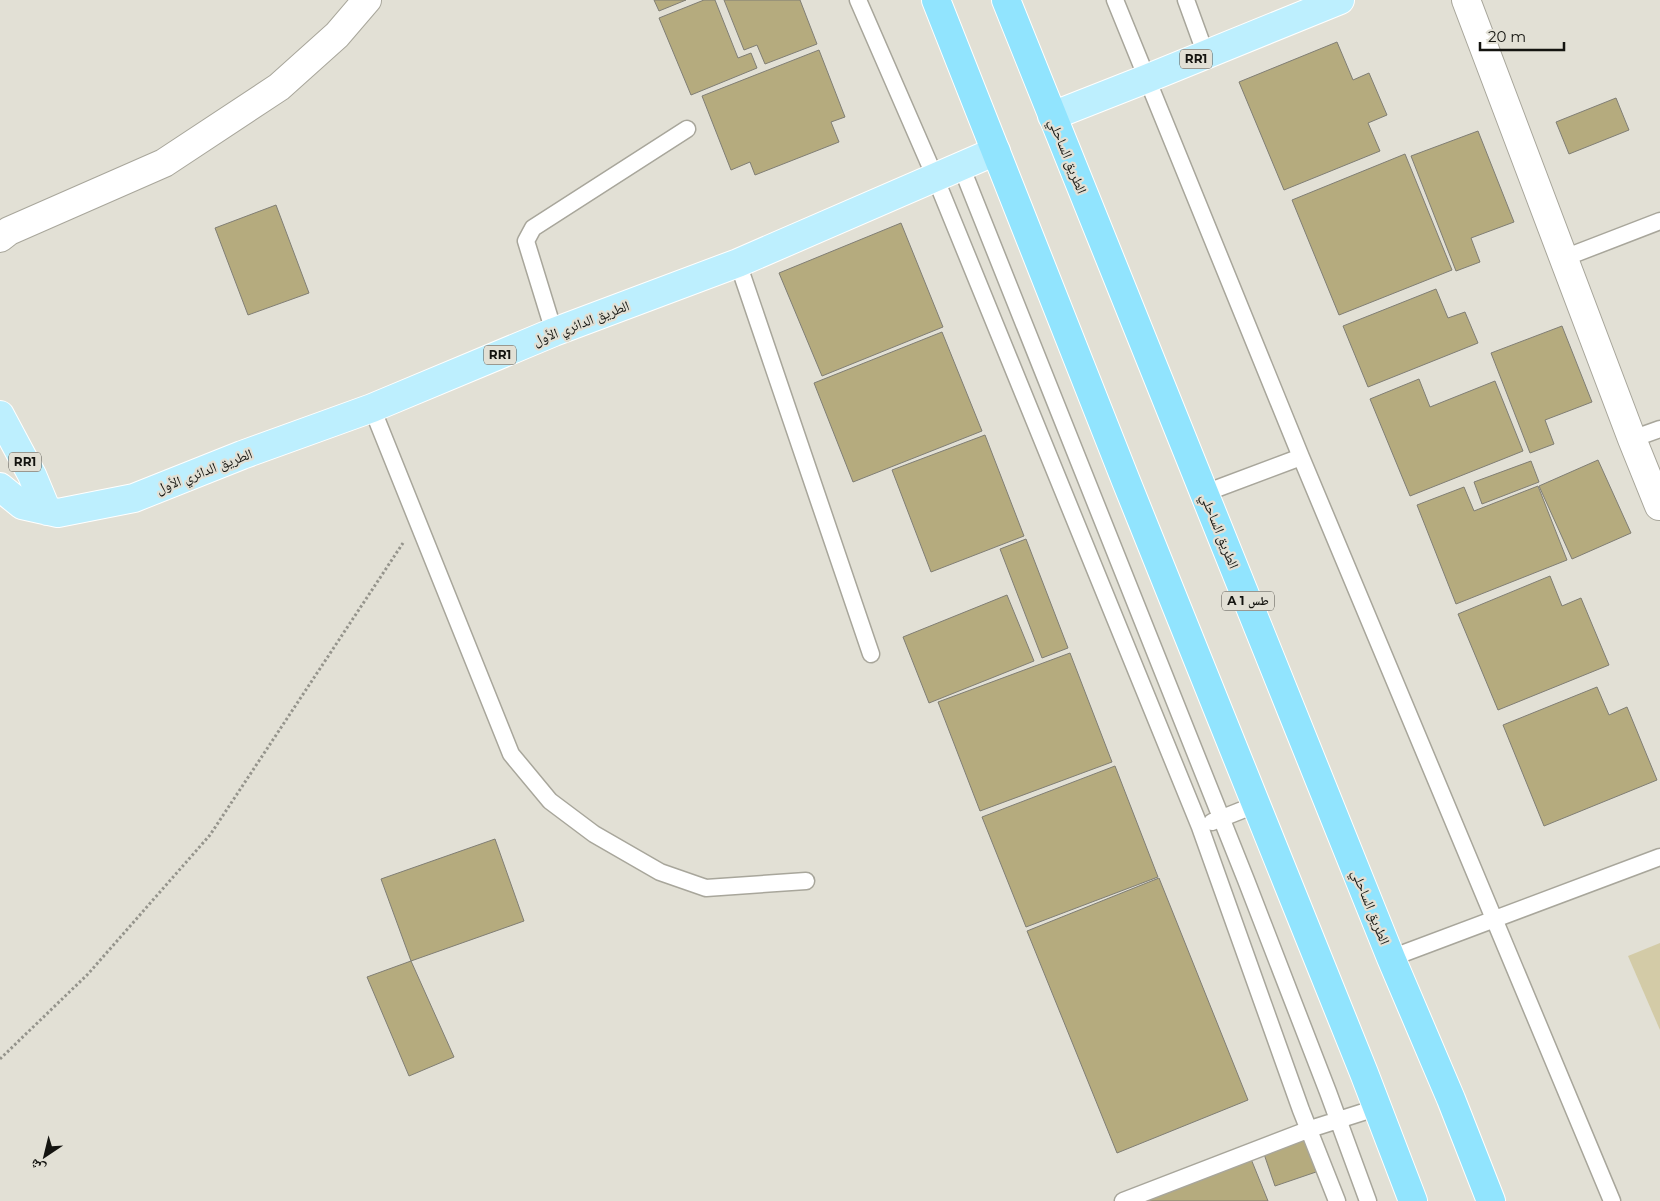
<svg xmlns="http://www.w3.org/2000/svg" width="1660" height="1201" viewBox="0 0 1660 1201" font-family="Montserrat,'Noto Naskh Arabic',sans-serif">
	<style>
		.green { fill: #d3cba7 }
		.building { fill: #b5ab7e; stroke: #807e74 }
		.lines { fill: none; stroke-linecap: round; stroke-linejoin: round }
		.lane-casing { stroke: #a8a69b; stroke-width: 19 }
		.street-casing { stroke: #a8a69b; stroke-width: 30 }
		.primary-casing { stroke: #fff; stroke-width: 30 }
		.highway-casing { stroke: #fff; stroke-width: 30 }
		.path { stroke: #95948c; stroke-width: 3; stroke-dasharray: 2.5 2.5; stroke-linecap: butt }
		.lane { stroke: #fff; stroke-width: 16 }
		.street { stroke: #fff; stroke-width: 28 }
		.primary { stroke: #bdeffe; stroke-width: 28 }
		.highway { stroke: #91e4fe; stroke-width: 28 }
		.labels { text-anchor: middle; stroke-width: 4.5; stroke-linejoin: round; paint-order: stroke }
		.shield { fill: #e2e0d5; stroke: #52514b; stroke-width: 1 }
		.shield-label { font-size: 12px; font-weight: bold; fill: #141410 }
		.street-label { font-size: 14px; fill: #141410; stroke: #e2e0d5 }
	</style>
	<rect width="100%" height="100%" fill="#e2e0d5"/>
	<path class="green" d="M1660,943V1030L1628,956Z"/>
	<path class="building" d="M654,0H686L659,11Z
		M704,0H715L738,58L751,53L757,68L691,95L659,18Z
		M724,0H800L817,44L765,64L757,45L744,50Z
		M1337,42L1353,80L1369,73L1387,115L1368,123L1380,151L1284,190L1239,82Z
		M819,50L845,117L831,122L839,142L755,175L750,162L731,170L702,96Z
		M1616,98L1629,130L1569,154L1556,122Z
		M1478,131L1514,222L1471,238L1480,262L1456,271L1411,156Z
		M1405,154L1452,270L1339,315L1292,200Z
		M276,205L309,293L248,315L215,228Z
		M901,223L943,327L822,376L779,273Z
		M1436,289L1448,318L1465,312L1478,343L1368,387L1343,326Z
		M1562,326L1592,402L1545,420L1554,444L1530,453L1491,353Z
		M942,332L982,431L853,482L814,383Z
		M1419,379L1430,407L1495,381L1523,451L1410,496L1370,399Z
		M985,435L1024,536L931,572L892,470Z
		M1598,460L1631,533L1572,559L1539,486Z
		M1531,461L1539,482L1482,504L1474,482Z
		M1538,486L1567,560L1456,604L1417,505L1464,487L1474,511Z
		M1026,539L1068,648L1042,658L1000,549Z
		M1550,576L1562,606L1581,598L1609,665L1498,710L1458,614Z
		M1007,595L1034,661L929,703L903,637Z
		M1070,653L1112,762L980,811L938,702Z
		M1597,687L1609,715L1627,707L1657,780L1544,826L1503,725Z
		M1115,766L1158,877L1026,927L982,817Z
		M495,839L524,921L411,961L381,879Z
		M1159,878L1248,1100L1117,1153L1027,931Z
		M411,961L454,1057L409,1076L367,977Z
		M1305,1139L1316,1172L1275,1186L1264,1154Z
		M1249,1154L1268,1201H1131Z"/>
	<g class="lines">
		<defs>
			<path id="lane" d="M858,0L935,177L1200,827L1301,1110L1337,1201
				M1115,0L1301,457L1612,1201
				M1186,0L1206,55
				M961,166L1246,880L1328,1092L1368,1201
				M1564,258L1660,221
				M738,263L871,654
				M554,332L526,241L533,228L687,129
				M372,408L511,754L550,801L594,834L660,872L706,888L806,881
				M1632,439L1660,429
				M1205,493L1301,457
				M1212,822L1255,805
				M1391,958L1660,857
				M1123,1201L1310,1129L1376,1108"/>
			<path id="street" d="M1466,0L1632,439L1659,506
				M0,238L9,231L164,163L279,87L337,35L367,0"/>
			<path id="primary" d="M1052,116L1146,79L1340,0
				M0,415L32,475L47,511
				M0,487L22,505L58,513L134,498L242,455L372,408L554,332L738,263L996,151"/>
			<path id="highway" d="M936,0L1126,481L1364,1073L1413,1201
				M1006,0L1391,958L1451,1099L1491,1201"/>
		</defs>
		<use href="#lane" class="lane-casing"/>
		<use href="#street" class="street-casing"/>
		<use href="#primary" class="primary-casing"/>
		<use href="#highway" class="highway-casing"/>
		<path class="path" d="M0,1059L88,974L210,835L403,543"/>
		<use href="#lane" class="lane"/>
		<use href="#street" class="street"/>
		<use href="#primary" class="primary"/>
		<use href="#highway" class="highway"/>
	</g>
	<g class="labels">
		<g class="shield">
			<rect x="1180" y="49.5" width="32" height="19" rx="4"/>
			<rect x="484" y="345.5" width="32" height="19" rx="4"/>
			<rect x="9" y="452.5" width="32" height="19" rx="4"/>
			<rect x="1222" y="591.5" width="52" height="19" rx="4"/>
		</g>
		<g class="shield-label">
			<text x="1196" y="63">RR1</text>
			<text x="500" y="359">RR1</text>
			<text x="25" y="466">RR1</text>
			<text x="1248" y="605">A 1 طس</text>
		</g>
		<g class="street-label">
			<text transform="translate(1068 156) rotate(68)" y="5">الطريق الساحلي</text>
			<text transform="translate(581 323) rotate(-21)" y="5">الطريق الدائري الأول</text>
			<text transform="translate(204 471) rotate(-21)" y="5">الطريق الدائري الأول</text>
			<text transform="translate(1220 531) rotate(68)" y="5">الطريق الساحلي</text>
			<text transform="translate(1371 907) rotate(68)" y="5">الطريق الساحلي</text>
		</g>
	</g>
	<g transform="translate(45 1156) rotate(215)" stroke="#e2e0d5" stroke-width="4" paint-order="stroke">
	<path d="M0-4L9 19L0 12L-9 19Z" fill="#141410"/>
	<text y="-8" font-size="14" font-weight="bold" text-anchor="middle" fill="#141410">ش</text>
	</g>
	<path d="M1480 42v8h84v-8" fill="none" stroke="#141410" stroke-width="2.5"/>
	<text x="1488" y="42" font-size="15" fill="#141410" stroke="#e2e0d5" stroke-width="4" paint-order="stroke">20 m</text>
</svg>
